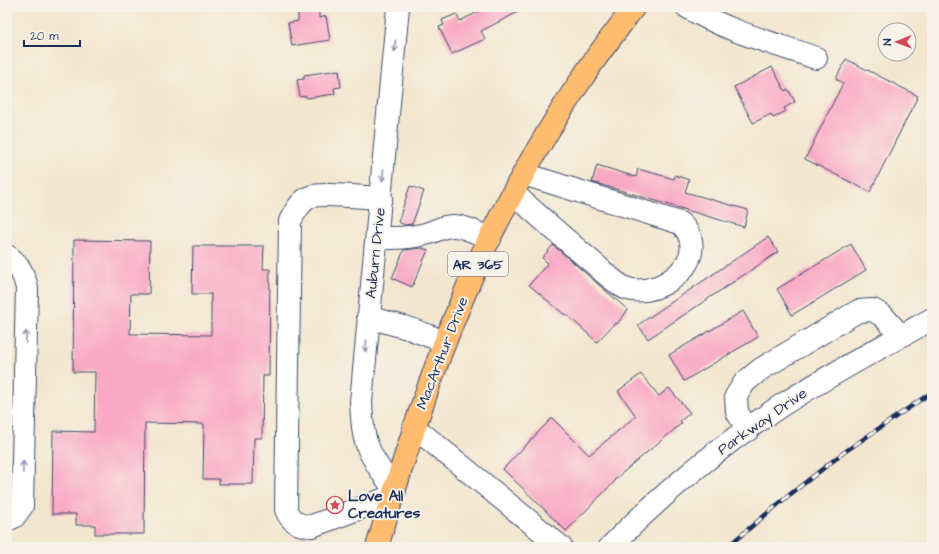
<svg xmlns="http://www.w3.org/2000/svg" width="939" height="554" viewBox="0 0 939 554" font-family="'Architects Daughter',sans-serif">
	<style>
		.building { fill: #f9a9c4 }
		.lines { fill: none; stroke-linecap: round; stroke-linejoin: round }
		.minor-casing { stroke: #3b4a6f; stroke-width: 24 }
		.major-casing { stroke: #3b4a6f; stroke-width: 24 }
		.minor { stroke: #fff; stroke-width: 22 }
		.major { stroke: #fdbc70; stroke-width: 22 }
		.rail-casing { stroke: #1b2f5e; stroke-width: 4.5 }
		.rail { stroke: #f7f3e8; stroke-width: 3; stroke-dasharray: 9; stroke-linecap: butt }
		.oneway { stroke: #8d97ae }
		.labels { text-anchor: middle; stroke-width: 4; stroke-linejoin: round; paint-order: stroke }
		.shield { fill: #f7f3e8; stroke: #5d6a87; stroke-width: 1 }
		.shield-label { font-size: 14px; font-weight: bold; fill: #1b2f5e }
		.street-label { font-size: 15px; fill: #1b2f5e; stroke: #f7f3e8 }
		.poi-label { font-size: 15px; font-weight: bold; fill: #1b2f5e; stroke: #f7f3e8; text-anchor: start }
	</style>
	<rect width="100%" height="100%" fill="#f7f3e8"/>
	<filter id="ink" filterUnits="userSpaceOnUse"><feTurbulence type="fractalNoise" baseFrequency=".025" numOctaves="2"/><feDisplacementMap in="SourceGraphic" scale="8" xChannelSelector="R" yChannelSelector="G"/><feConvolveMatrix kernelMatrix="1 2 1 2 8 2 1 2 1" color-interpolation-filters="sRGB"/></filter>
	<filter id="wash" filterUnits="userSpaceOnUse"><feTurbulence type="fractalNoise" baseFrequency=".012" numOctaves="4" result="noise"/><feDisplacementMap in="SourceGraphic" scale="16" xChannelSelector="R" yChannelSelector="G"/><feGaussianBlur stdDeviation="0.9" result="paint"/><feColorMatrix in="noise" values="0 0 0 0 0 0 0 0 0 0 0 0 0 0 0 0 0 1.4 0 .05"/><feComposite in="paint" operator="in"/></filter>
	<g filter="url(#wash)">
		<rect width="100%" height="100%" fill="#f3e6cf"/>
		<g id="blocks">
			<path class="building" d="M298,7H319V18L326,16L330,40L292,46L288,23L298,21Z
				M488,7H528L481,31L485,39L452,54L439,27L444,25L442,20L456,14L460,21Z
				M846,59L918,96L870,192L805,159L843,83L836,79Z
				M772,67L785,91L788,89L795,102L784,108L786,111L773,118L771,114L753,123L734,87Z
				M339,70L341,87L334,88L335,94L307,98L306,96L300,97L297,80L304,79V75Z
				M597,165L636,177L638,169L674,179L675,175L689,180L685,192L748,210L744,227L592,182Z
				M410,186L424,191L412,224L405,225L398,222Z
				M768,237L778,252L648,339L638,325Z
				M74,240L150,241L149,294H131L130,334L211,335V294H192L193,246H264L263,269H270L269,376H263L262,438H254L253,484H219V479H203L204,424L145,423L144,534H95V525H76V514H52L53,431L94,432L95,372H73Z
				M851,244L866,270L792,315L777,289Z
				M553,245L628,310L617,324L615,323L597,342L566,314L565,315L529,285L548,263L542,258Z
				M422,248L428,250L412,287L392,278L404,250Z
				M743,311L758,337L684,381L669,355Z
				M641,374L659,396L669,388L690,413L680,421L682,423L614,480L615,481L566,531L503,469L552,418L589,455L636,416L618,391Z"/>
		</g>
	</g>
	<g filter="url(#ink)">
		<use href="#blocks" fill-opacity="0" stroke="#3b4a6f" stroke-width="1"/>
		<g class="lines">
			<defs>
				<path id="minor" d="M687,7C726,31 773,43 816,58
					M513,193C541,218 568,242 597,266C603,272 620,287 628,289C663,299 715,255 680,223L524,174
					M381,198C367,198 320,192 310,197C300,201 295,212 290,221L286,510C291,522 299,526 312,526L393,496
					M377,237C395,239 412,238 429,233C438,230 443,226 453,226C465,226 479,234 490,239
					M7,256C19,263 24,274 27,288L22,506L14,517L7,520
					M368,317L411,329L445,342
					M414,427L561,547
					M748,430L737,412L736,396L745,382L761,369L858,311L873,310L883,316L901,336
					M395,490C384,475 372,460 366,442C362,430 362,416 361,402L398,7
					M610,547C662,494 720,446 782,405C831,374 881,347 932,319"/>
				<path id="major" d="M377,547C403,462 429,377 464,295C497,215 542,137 591,65C605,45 620,26 634,7"/>
			</defs>
			<use href="#minor" class="minor-casing"/>
			<use href="#major" class="major-casing"/>
			<use href="#minor" class="minor"/>
			<use href="#major" class="major"/>
			<defs>
				<path id="rail" d="M727,547L788,496L843,453L932,392"/>
			</defs>
			<use href="#rail" class="rail-casing"/>
			<use href="#rail" class="rail"/>
		</g>
		<defs><path id="oneway-shaft" d="M-6 0H5M1.5-3L5.5 0L1.5 3" fill="none" stroke-width="1.6" stroke-linecap="round" stroke-linejoin="round"/></defs>
		<g class="oneway">
			<use href="#oneway-shaft" transform="translate(395 46) rotate(95)"/>
			<use href="#oneway-shaft" transform="translate(383 175) rotate(95)"/>
			<use href="#oneway-shaft" transform="translate(26 337) rotate(-89)"/>
			<use href="#oneway-shaft" transform="translate(366 346) rotate(95)"/>
			<use href="#oneway-shaft" transform="translate(23 467) rotate(-89)"/>
		</g>
	</g>
	<defs>
		<symbol id="sight-ring" viewBox="-11 -11 22 22"><circle r="9.5" fill="#f7f3e8" stroke="#d1495b" stroke-width="1.5"/><path d="M0-6L1.8-2.2L6-1.7L2.9 1.2L3.7 5.4L0 3.3L-3.7 5.4L-2.9 1.2L-6-1.7L-1.8-2.2Z" fill="#d1495b"/></symbol>
	</defs>
	<g fill-rule="evenodd">
		<use href="#sight-ring" x="325" y="495" width="20" height="20"/>
	</g>
	<g class="labels">
		<rect class="shield" x="448" y="252" width="60" height="24" rx="3"/>
		<g class="shield-label">
			<text x="478" y="269">AR 365</text>
		</g>
		<g class="street-label">
			<text transform="translate(375 253) rotate(-84)" y="5">Auburn Drive</text>
			<text transform="translate(442 353) rotate(-69)" y="5">MacArthur Drive</text>
			<text transform="translate(762 421) rotate(-35)" y="5">Parkway Drive</text>
		</g>
		<g class="poi-label">
			<text x="348" y="501">Love All<tspan x="348" dy="17">Creatures</tspan></text>
		</g>
	</g>
	<rect width="939" height="554" fill="none" stroke="#f7f3e8" stroke-width="24"/>
	<g transform="translate(897 42) rotate(269)"><circle r="19" fill="#f7f3e8" stroke="#9fa5b1"/>
	<path d="M0-3L7 15L0 10L-7 15Z" fill="#d1495b"/>
	<text y="-6" font-size="11" font-weight="bold" text-anchor="middle" fill="#1b2f5e">N</text>
	</g>
	<path d="M24 40v6h56v-6" fill="none" stroke="#1b2f5e" stroke-width="2"/>
	<text x="30" y="40" font-size="12" fill="#1b2f5e" stroke="#f7f3e8" stroke-width="3" paint-order="stroke">20 m</text>
</svg>
